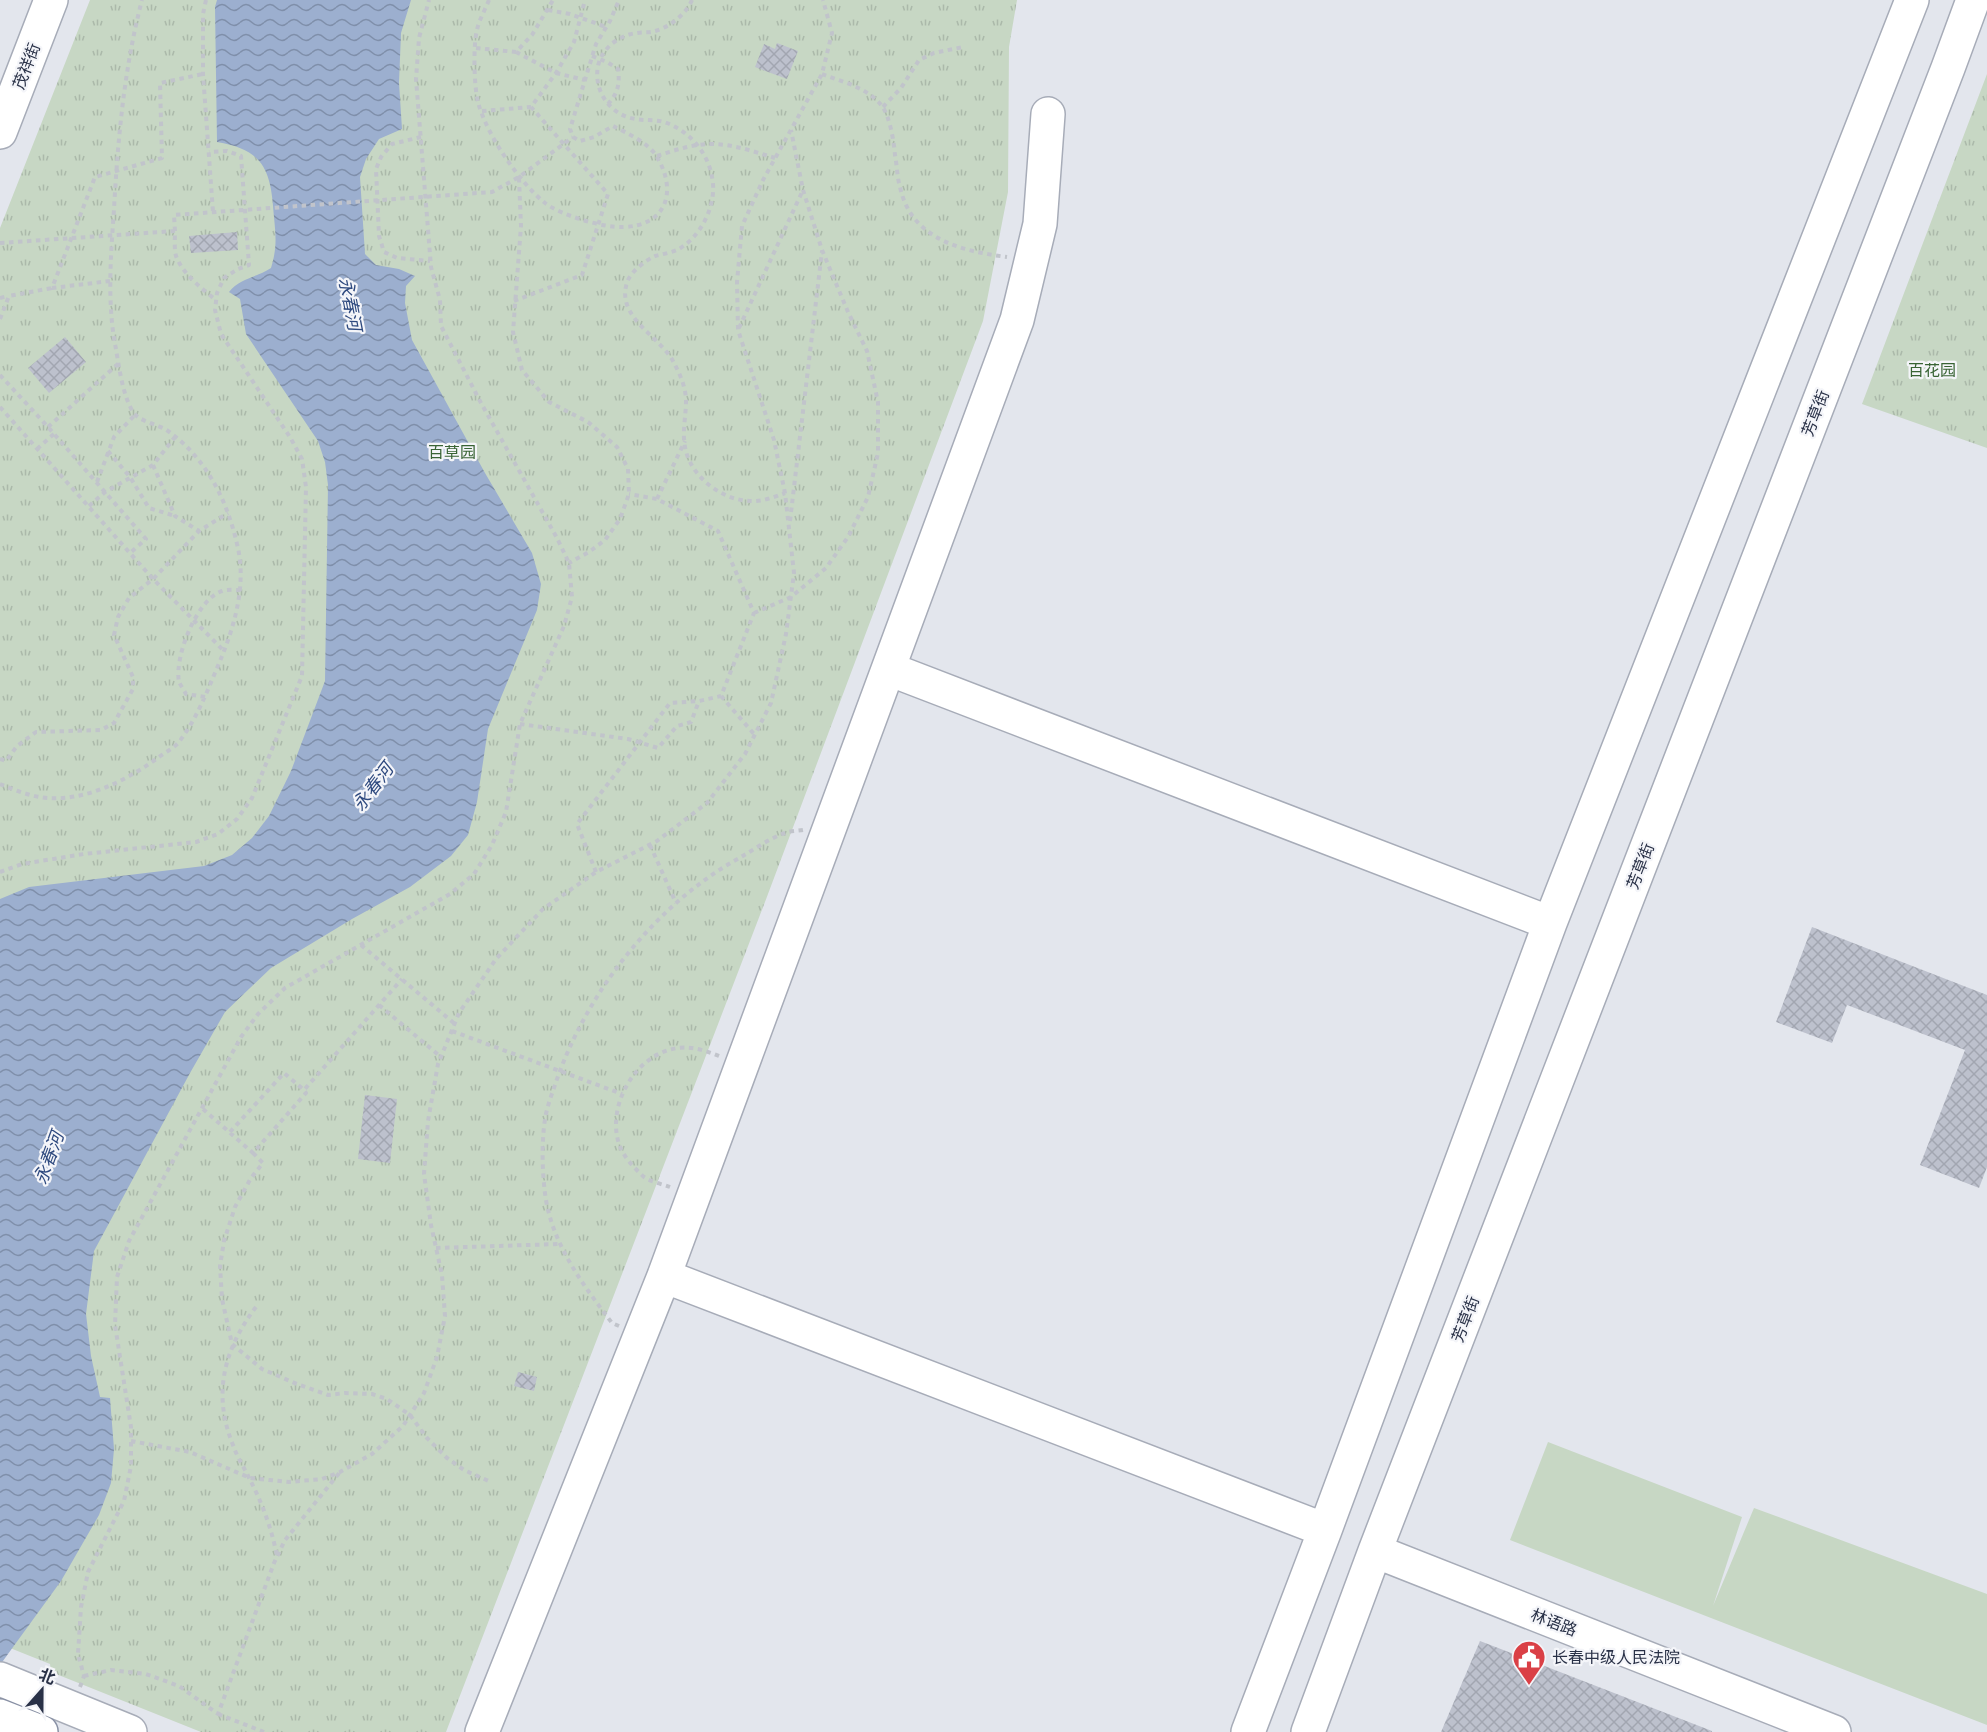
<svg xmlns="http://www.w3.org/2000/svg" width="1987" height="1732" viewBox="0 0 1987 1732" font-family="'IBM Plex Sans','Noto Sans SC',sans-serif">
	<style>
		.grass { fill: #c7d7c4 }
		.park { fill: url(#park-tufts) }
		.water { fill: url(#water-waves) }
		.building { fill: url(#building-cross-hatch) }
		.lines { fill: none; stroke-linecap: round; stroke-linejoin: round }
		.secondary-casing { stroke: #a7acb8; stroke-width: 36 }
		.highway-casing { stroke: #8991a5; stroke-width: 36 }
		.path { stroke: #c1c4cb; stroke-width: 4; stroke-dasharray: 4.5 4.5; stroke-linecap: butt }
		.secondary { stroke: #fff; stroke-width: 33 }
		.highway { stroke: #fff; stroke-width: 33 }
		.path-bridge { stroke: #c1c4cb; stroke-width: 4; stroke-dasharray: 4.5 4.5; stroke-linecap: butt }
		.labels { text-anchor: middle; stroke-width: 4.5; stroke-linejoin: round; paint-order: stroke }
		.street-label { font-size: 16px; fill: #293147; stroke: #f4f5f9 }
		.park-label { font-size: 16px; fill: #396435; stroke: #f4f5f9 }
		.poi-label { font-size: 16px; fill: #293147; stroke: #f4f5f9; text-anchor: start }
		.water-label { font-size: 18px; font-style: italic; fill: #2f4a7f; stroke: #f4f5f9 }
	</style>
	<defs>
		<pattern id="park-tufts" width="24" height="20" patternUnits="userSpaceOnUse" patternTransform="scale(1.5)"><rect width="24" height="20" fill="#c7d7c4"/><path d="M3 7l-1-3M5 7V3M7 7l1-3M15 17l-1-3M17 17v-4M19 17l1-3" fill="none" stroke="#abb9aa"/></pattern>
		<pattern id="water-waves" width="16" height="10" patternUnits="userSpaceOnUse" patternTransform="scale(1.5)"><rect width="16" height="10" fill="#9cafcf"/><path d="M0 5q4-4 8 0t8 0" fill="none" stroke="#7f8faa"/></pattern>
		<pattern id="building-cross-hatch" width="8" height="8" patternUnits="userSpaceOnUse" patternTransform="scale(1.5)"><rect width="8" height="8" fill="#bdc1cd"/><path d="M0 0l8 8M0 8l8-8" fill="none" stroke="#a2a6b1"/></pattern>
	</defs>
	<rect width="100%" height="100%" fill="#e3e6ed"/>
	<path class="grass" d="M1548,1442L1742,1517L1713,1606L1754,1508L1987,1594V1725L1510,1540Z"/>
	<path class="park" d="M90,0H1017L1009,47L1008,192L983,321L765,902L446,1732H201L51,1672L50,1664L0,1644V228Z
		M1987,74V448L1862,404Z"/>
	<path class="water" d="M217,0H411L401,33L399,83L402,129L379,139L366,159L360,177L365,254L376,265L399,269L415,276L406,286L405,303L412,340L485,473L532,553L541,584L537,610L488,729L477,802L468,835L451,856L410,887L352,919L271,968L225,1012L190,1073L94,1251L86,1314L91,1356L100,1397L110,1398L114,1449L111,1483L99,1515L61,1581L0,1665V899L29,887L204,866L232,855L252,838L269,816L291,771L325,681L328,485L325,462L318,441L246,334L240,299L229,292C240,278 256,278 271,268C277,248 276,238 274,217C271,173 266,150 217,142L215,7Z"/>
	<path class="building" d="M777,43L798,51L787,79L755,67L764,44L775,49Z
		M237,232L238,250L191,253L189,236Z
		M65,337L86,362L49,393L28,368Z
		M1812,927L1987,995V1167L1979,1188L1920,1165L1965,1050L1847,1005L1832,1043L1776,1022Z
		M365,1095L397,1099L390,1163L358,1159Z
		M518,1372L537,1377L534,1391L514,1386Z
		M1480,1641L1712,1731V1732H1441Z"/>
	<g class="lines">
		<defs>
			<path id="secondary" d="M0,132L51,0
				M889,669L1550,923
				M664,1276L1325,1530
				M1375,1551L1834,1732
				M0,1679L130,1732
				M482,1732L664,1276L1017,320L1040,224L1048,114
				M1248,1732L1325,1530L1550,923L1912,0
				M1308,1732L1375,1551L1948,68L1973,0"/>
			<path id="highway" d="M0,1716L41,1732"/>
		</defs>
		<use href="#secondary" class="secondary-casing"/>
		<use href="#highway" class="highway-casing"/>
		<path class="path" d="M206,0L203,14V74L213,212
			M489,0C485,10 479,20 477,30C473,45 474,87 478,102C486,134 520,183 545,203C560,215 604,228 623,227C666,226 678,192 657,157C649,143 627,133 613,126L594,137L580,141L573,137L570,129L596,44L610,21L619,0
			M548,10L570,14L606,27
			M476,48L516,52L532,35L553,0
			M516,52L556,73L585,80
			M592,56L607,62L618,69C620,84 618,93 608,104
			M822,74C843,82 868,88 882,106C890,117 894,142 895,155C897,165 897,177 900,187C911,239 961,251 1007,257
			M883,107L901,88L919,60L934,53L963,47
			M482,111L531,107L556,73L574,42L585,0
			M421,137L392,144L381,157L376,169L379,236L384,252L397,258L430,261
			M657,156C675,150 693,144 712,144C733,144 755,152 775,158
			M519,178L521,226L513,332L522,370L549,402L588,422L617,447L628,469L629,494L620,519L605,540L589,552L569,563
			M175,231L174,215L492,192L519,177L573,137
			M0,243L175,231C175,238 174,249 176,256C182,273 202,289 216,300
			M110,281L52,288L95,177L162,158L160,83L203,74
			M0,298L8,296
			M514,301L582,275L608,194L531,107
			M0,319L9,296L52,288
			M739,328L803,190
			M0,375L48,427L146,539L130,553
			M0,407L153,579L224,651
			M48,427L119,363
			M37,449L54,434
			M108,451L130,477L149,508L175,516
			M153,465L175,516L199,531
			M97,482L114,437L135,415
			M657,499L685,441
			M89,506L105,492L153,465L175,437
			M790,521L822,251
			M754,613L791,597L826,568L848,537L868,497L878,453V402L867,351L848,312L822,250L803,190L791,130
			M721,696L754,734
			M205,697L186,694C184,690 181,686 179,682C174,657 197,599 222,591C227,589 235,590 241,590
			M520,724L628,739L658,748L677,726L691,722L699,701
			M0,759L6,761L17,746L36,732L101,730L114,723L133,689V677L114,635L118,617L129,598L153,579L199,531L228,513
			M0,784C15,790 31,797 48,798C87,801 129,779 159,757C166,752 174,748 179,742C198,717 208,689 220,661C235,625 247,583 237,544C227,500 206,458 168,431C158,424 140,422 133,412C122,394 119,365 115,344C107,300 111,253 114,209C118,138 124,69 142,0
			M650,845L676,903
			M0,872L22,864L84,854L196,842L218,834L237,819L252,798L302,676L306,487L302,459L290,437L221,334L215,310L217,293L224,278L238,269L249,265L241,156L227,151L209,152
			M596,872L577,824L670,703L699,701L721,696L754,613L718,531L657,499L629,494
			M361,945L455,1024
			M379,1005L441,1057
			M452,1031L622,1094
			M203,1109L253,1153L306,1093L304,1090
			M230,1132L284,1073L304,1090L402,979
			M253,1153L263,1163L251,1178L235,1207L224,1241L220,1266L222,1299L232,1344L262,1369L297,1384L328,1395L345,1393L372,1394L387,1399L410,1415L427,1438L447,1458L464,1470L491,1482
			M670,1187C662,1184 651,1182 644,1177C634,1168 623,1156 619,1144C606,1104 637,1053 678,1048C693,1046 706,1051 719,1056
			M436,1248L559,1244
			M256,1307C224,1349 212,1394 233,1445C237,1457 244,1467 249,1478C262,1502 272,1530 277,1556
			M619,1326L612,1323C584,1286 554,1247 546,1200C542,1176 541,1138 546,1114C548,1105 551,1096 554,1088C584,995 655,904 741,857C755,849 770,838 785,833C790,831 797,831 803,830
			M131,1441L190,1452L250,1478L289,1482L322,1479L340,1472L372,1454L403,1426L424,1393L437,1357L445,1316L442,1275L431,1225L424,1174L428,1121L438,1064L459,1013L496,959L543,909L596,872L657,841L707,803L745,754L771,703L786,634L794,573L785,493L774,440L738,330L737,282L742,226L763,180L822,74L832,33L823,0
			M84,1676L111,1670L146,1674L179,1686L218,1714L274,1563L285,1540L340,1472
			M80,1687L84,1676L78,1654L81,1607L88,1572L124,1501L131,1466V1427L115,1325L117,1277L129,1241L241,1037L258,1014L285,988L450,894L474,874L492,845L506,812L520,724L564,626L572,597L569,563L557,538L481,403L441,326L440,300L431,267L416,79L419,38L429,0
			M218,1714L264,1732"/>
		<use href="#secondary" class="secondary"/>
		<use href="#highway" class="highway"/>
		<path class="path-bridge" d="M692,0C686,14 670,27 655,31C649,33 643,32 637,33C619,35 602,48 598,66C593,91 611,116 636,119C646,121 657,119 667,123C690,132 708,153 712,177C718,203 701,238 677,250C670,253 662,254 655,256C646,260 632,271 628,280C613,317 661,336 674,363C680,374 686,388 686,401C686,416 682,432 685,447C690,476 721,500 750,501C762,502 774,497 785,493"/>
	</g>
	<defs>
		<symbol id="civic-pin" viewBox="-11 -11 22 30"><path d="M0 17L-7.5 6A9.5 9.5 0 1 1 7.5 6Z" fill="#da4046" stroke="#f4f5f9"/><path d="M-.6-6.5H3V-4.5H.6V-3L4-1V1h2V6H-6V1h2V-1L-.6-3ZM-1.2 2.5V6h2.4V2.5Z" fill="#fff"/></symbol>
	</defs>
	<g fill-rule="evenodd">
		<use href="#civic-pin" x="1510" y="1638" width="38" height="52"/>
	</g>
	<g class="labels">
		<g class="street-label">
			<text transform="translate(26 66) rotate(-69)" y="6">茂祥街</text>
			<text transform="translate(1815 413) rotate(-69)" y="6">芳草街</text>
			<text transform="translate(1640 866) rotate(-69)" y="6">芳草街</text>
			<text transform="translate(1465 1319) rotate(-69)" y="6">芳草街</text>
			<text transform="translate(1554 1622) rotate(21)" y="6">林语路</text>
		</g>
		<g class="park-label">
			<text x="1932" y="376">百花园</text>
			<text x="452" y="458">百草园</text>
		</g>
		<g class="poi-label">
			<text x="1552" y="1663">长春中级人民法院</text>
		</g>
		<g class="water-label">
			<text transform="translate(350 304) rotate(79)" y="6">永春河</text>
			<text transform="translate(373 787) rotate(-53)" y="6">永春河</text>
			<text transform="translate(49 1158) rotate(-70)" y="6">永春河</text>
		</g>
	</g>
	<g transform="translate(42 1690) rotate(21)" stroke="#f4f5f9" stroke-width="4.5" paint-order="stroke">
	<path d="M0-4.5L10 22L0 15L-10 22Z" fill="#293147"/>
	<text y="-9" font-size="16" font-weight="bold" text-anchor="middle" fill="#293147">北</text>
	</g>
</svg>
